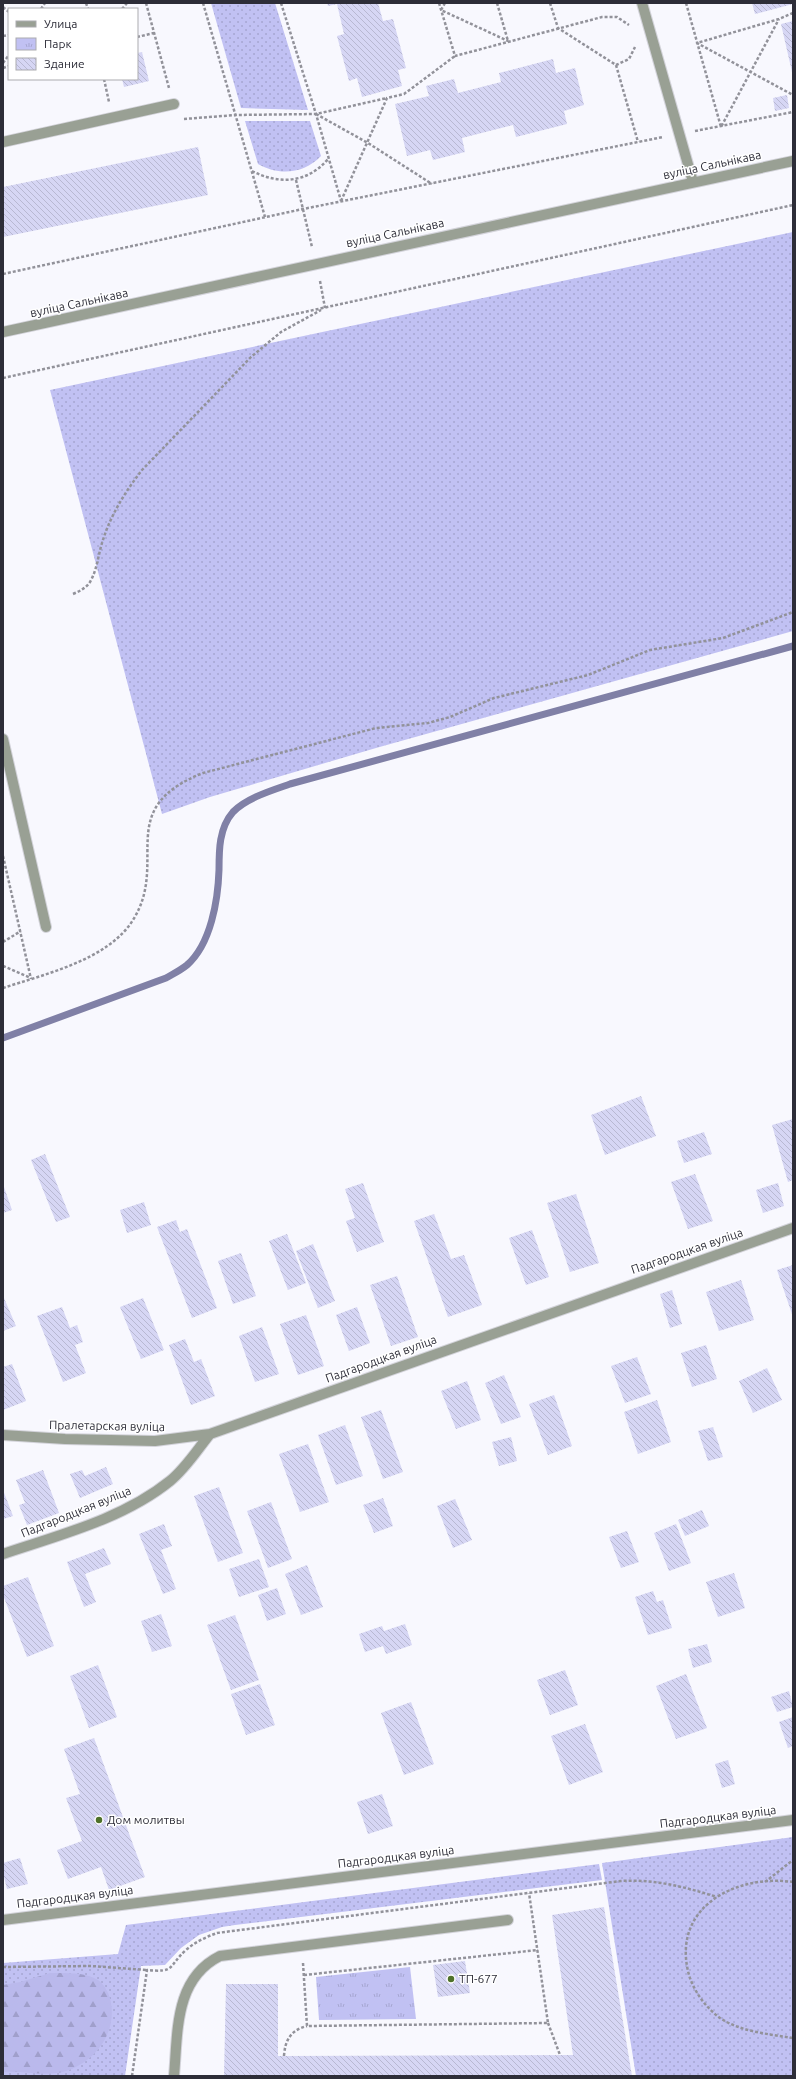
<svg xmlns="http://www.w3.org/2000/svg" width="796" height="2079" viewBox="0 0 796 2079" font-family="Ubuntu,sans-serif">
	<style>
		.grass { fill: url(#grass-dots) }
		.forest { fill: url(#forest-firs) }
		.park { fill: url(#park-tufts) }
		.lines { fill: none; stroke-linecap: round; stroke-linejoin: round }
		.stream { stroke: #8080a6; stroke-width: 7 }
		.building { fill: url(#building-back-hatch) }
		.service-casing { stroke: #d3d3da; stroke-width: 12 }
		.minor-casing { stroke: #d3d3da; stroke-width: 12 }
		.tertiary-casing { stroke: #d3d3da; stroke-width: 12 }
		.path { stroke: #92929a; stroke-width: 2.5; stroke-dasharray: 3 2; stroke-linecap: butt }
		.service { stroke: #99a094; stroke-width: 10 }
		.minor { stroke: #99a094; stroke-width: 10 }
		.tertiary { stroke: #99a094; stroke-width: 10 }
		.poi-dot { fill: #4e712a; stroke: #fff; stroke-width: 1.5 }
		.labels { text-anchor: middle; stroke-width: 3; stroke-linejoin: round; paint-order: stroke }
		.street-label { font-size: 12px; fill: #2d2d38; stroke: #fff }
		.poi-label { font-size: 12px; fill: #2d2d38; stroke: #fff; text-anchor: start }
	</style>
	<defs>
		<pattern id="grass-dots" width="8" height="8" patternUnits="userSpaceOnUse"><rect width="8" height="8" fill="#c1c1f3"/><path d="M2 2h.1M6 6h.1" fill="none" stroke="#a6a6d1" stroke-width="1.8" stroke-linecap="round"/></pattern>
		<pattern id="forest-firs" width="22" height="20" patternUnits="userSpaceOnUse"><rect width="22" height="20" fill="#bab9ec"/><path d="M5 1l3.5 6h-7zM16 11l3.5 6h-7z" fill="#a09fcb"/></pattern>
		<pattern id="park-tufts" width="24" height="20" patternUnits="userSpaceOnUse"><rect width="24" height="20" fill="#c1c1f3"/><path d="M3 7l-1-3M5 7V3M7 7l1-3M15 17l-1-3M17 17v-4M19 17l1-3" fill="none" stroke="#a6a6d1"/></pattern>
		<pattern id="building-back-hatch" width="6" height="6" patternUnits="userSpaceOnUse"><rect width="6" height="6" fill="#d6d6f4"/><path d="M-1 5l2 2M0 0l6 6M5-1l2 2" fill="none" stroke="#b8b8d2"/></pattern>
	</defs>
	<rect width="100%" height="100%" fill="#f8f8fe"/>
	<path class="grass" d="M211,3H275L308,110L241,108Z
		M245,121H310L321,156C304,174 279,176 258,164Z
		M793,232V631L376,748L210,797L162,814L50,390Z
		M793,1837V2076H636L602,1863Z
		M599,1864L602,1880L235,1925L222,1927L199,1935L181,1948L165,1965L141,1966L125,2076H3V1963L118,1954L126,1925Z"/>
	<path class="forest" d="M50,1973C64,1973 86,1972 98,1980C105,1985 110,1995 111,2003C116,2032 98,2057 72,2069C47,2079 28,2070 3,2072V1985L20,1982Z"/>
	<path class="park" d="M410,1967L416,2019L319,2020L316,1977Z"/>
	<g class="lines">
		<path class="stream" d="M3,1038L166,978C173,974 181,970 187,965C211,944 218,900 219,870C219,850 219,828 233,812C246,798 273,790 290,784L793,646"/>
	</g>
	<path class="building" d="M327,3H378L383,21L393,19L406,68L398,70L402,86L362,97L357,78L349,81L337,36L344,34L337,4L328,6Z
		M752,3H793V4L755,14Z
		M793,21V72H792L781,24Z
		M142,52L149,81L124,87L122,79H137V53Z
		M553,59L556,73L575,68L584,105L564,111L567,124L516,137L513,125L462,138L465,152L433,160L430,150L407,156L395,104L429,96L426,86L454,79L458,93L501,82L499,73Z
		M787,95L789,108L775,111L773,98Z
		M198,147L208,195L3,237V187Z
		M641,1096L656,1136L605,1155L591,1115Z
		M793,1119V1180L788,1182L772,1125Z
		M704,1132L712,1154L684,1163L677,1141Z
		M45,1154L70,1217L56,1222L31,1160Z
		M695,1174L713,1221L688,1229L671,1182Z
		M363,1183L384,1242L357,1252L346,1221L355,1218L345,1189Z
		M778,1183L784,1206L763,1213L756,1190Z
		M3,1184L12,1210L3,1213Z
		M576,1194L599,1263L570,1272L547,1203Z
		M144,1202L151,1225L127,1233L120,1210Z
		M434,1214L451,1259L464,1255L482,1305L448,1317L414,1221Z
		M176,1220L180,1232L187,1229L217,1308L192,1318L157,1227Z
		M532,1230L549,1277L526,1285L509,1238Z
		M287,1234L306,1283L288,1290L269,1241Z
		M313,1244L335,1301L318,1308L296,1251Z
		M241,1253L256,1296L233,1304L218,1261Z
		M793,1265V1317L777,1270Z
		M397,1276L418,1337L391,1346L370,1285Z
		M741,1280L754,1320L719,1331L706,1292Z
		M672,1290L682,1324L670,1328L660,1294Z
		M3,1298H4L16,1326L3,1331Z
		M143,1298L164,1350L141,1359L120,1307Z
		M62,1307L70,1328L77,1325L83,1342L75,1345L86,1373L63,1382L37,1316Z
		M357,1307L370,1343L349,1351L336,1315Z
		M306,1315L324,1366L298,1375L280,1324Z
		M262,1327L279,1374L255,1382L239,1336Z
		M185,1339L194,1362L201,1359L215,1396L191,1405L169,1345Z
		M706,1345L717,1379L692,1387L681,1353Z
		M637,1357L651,1394L625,1403L611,1366Z
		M12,1364L26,1401L3,1410V1367Z
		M767,1368L782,1400L753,1413L739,1381Z
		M504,1375L521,1417L501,1424L485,1383Z
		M467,1381L481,1420L456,1429L441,1391Z
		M554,1395L572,1446L548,1455L529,1404Z
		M657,1400L671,1442L638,1454L624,1412Z
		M381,1410L403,1472L383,1479L361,1417Z
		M345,1425L363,1476L336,1485L318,1435Z
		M713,1427L723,1457L708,1461L698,1431Z
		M511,1437L517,1461L499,1466L492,1442Z
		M308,1444L329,1502L300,1512L279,1454Z
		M106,1467L113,1484L80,1498L70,1474L82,1470L85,1476Z
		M43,1470L59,1513L27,1525L19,1505L25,1503L16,1480Z
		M219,1487L243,1553L218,1562L194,1496Z
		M3,1490L13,1516L3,1519Z
		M383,1498L393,1526L374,1533L363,1505Z
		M455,1499L472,1540L453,1548L437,1506Z
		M271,1502L292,1559L268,1568L247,1511Z
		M702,1510L709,1526L685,1536L678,1520Z
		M164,1524L172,1546L161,1550L176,1589L163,1594L139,1534Z
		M676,1524L691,1563L669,1571L654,1533Z
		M627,1531L639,1562L621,1568L609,1537Z
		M104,1548L111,1564L85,1574L96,1602L84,1607L67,1562Z
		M259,1559L269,1587L239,1597L229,1569Z
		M307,1565L323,1607L301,1615L285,1574Z
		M734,1573L745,1608L718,1617L706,1582Z
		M28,1577L54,1646L27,1657L3,1595V1586Z
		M277,1588L286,1614L267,1621L258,1595Z
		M653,1591L657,1602L663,1600L672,1628L648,1635L635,1597Z
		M161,1614L172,1646L152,1652L141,1621Z
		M235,1615L259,1680L231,1690L207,1625Z
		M405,1624L412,1645L386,1654L383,1646L365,1652L359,1634L382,1626L384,1631Z
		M707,1644L712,1662L693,1668L688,1649Z
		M98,1665L117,1717L89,1728L70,1676Z
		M565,1670L578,1705L550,1715L537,1680Z
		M686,1674L707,1728L676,1739L656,1686Z
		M260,1684L275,1725L246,1735L231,1694Z
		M789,1691L793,1707L777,1712L771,1697Z
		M411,1702L434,1764L404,1775L381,1713Z
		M793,1717V1746L788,1748L779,1722Z
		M585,1724L603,1772L569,1785L551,1736Z
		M94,1738L145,1877L109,1890L101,1867L68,1879L57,1850L82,1841L66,1798L80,1794L64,1749Z
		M728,1760L735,1784L722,1788L715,1764Z
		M382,1794L393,1826L368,1834L357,1802Z
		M20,1858L28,1884L7,1889L3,1873V1863Z
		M604,1907L632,2076H224L226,1984H278V2056L573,2055L552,1915Z
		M465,1961L470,1993L438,1997L433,1965Z"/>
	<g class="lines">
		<defs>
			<path id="service" d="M642,3L693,182
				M3,142L174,104
				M3,739L46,927
				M174,2076C178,2032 174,1979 220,1956L508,1920"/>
			<path id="minor" d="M3,1435L65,1439L155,1441L210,1434
				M3,1554C59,1535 123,1519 170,1481C186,1468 197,1450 210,1434L793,1228
				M3,1920L793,1820"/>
			<path id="tertiary" d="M3,332L793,161"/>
		</defs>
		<use href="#service" class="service-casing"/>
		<use href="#minor" class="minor-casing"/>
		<use href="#tertiary" class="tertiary-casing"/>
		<path class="path" d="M86,3L88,9
			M146,3L169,88
			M203,3L265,217
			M281,3L316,114L341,201
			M439,3L455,56L602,17H617L629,25
			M445,3L441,10L508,41
			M497,3L508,41
			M550,3L558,28L616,65L629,59L635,47
			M686,3L721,127L779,19
			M3,7L9,12
			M41,9L45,3
			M122,9L127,3
			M793,13L779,19L697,43L793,95
			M3,36L9,35
			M137,37L154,33
			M3,63L9,55
			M616,65L638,142
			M3,68L9,66
			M104,79L109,102
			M316,114L368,143L432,184
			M184,119L236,115L316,114L387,98
			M695,131L793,112
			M252,171C279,185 308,183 328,159
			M296,180L312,247
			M341,201L387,98L404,94L455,56
			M3,274L303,209L663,137
			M320,281L325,308
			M3,378L793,205
			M73,594C80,591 86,588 90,582C97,570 98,556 102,543C110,516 125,492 142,470L251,357L281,332L321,310
			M3,856L31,979
			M3,942L21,931
			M3,966L31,978
			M3,988C45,974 108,960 133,920C170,861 112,809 203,773L376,728L428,723L450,717L494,698L588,675L650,650L723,638L793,612
			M765,1882L793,1860
			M793,1882C737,1874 673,1906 688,1971C692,1989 705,2007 720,2018C741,2032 769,2034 793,2038
			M303,1963L307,2026L548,2023L529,1893
			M3,1967L91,1966L147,1970
			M304,1975L538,1950
			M548,2023L560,2055
			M284,2056C285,2040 291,2030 307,2026
			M132,2076L147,1970C176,1973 168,1966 186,1950C195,1942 206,1937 217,1933L621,1881C655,1879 685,1887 717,1897"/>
		<use href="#service" class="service"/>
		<use href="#minor" class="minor"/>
		<use href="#tertiary" class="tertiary"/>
	</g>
	<g class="poi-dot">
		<circle cx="99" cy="1820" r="4"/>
		<circle cx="451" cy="1979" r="4"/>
	</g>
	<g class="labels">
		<g class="street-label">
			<text transform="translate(712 165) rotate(-12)" y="4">вуліца Сальнікава</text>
			<text transform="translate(395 233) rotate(-12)" y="4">вуліца Сальнікава</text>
			<text transform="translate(79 303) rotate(-12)" y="4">вуліца Сальнікава</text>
			<text transform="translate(687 1251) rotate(-19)" y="4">Падгародцкая вуліца</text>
			<text transform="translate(381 1359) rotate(-20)" y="4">Падгародцкая вуліца</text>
			<text transform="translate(107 1426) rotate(1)" y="4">Пралетарская вуліца</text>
			<text transform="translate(76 1512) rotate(-22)" y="4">Падгародцкая вуліца</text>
			<text transform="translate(718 1817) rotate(-7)" y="4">Падгародцкая вуліца</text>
			<text transform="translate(396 1857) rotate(-7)" y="4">Падгародцкая вуліца</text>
			<text transform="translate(75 1897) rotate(-7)" y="4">Падгародцкая вуліца</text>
		</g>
		<g class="poi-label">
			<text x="107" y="1824">Дом молитвы</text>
			<text x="459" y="1983">ТП-677</text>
		</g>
	</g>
	<rect width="796" height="2079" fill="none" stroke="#2d2d38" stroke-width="8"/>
	<rect x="8" y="8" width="130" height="72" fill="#ffffff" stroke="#ababaf"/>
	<rect x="16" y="21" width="20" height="6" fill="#99a094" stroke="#ababaf"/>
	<text x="44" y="28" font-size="12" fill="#2d2d38">Улица</text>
	<rect x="16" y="38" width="20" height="12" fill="url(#park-tufts)" stroke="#ababaf"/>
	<text x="44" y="48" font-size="12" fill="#2d2d38">Парк</text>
	<rect x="16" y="58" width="20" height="12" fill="url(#building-back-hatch)" stroke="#ababaf"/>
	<text x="44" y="68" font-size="12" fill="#2d2d38">Здание</text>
</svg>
